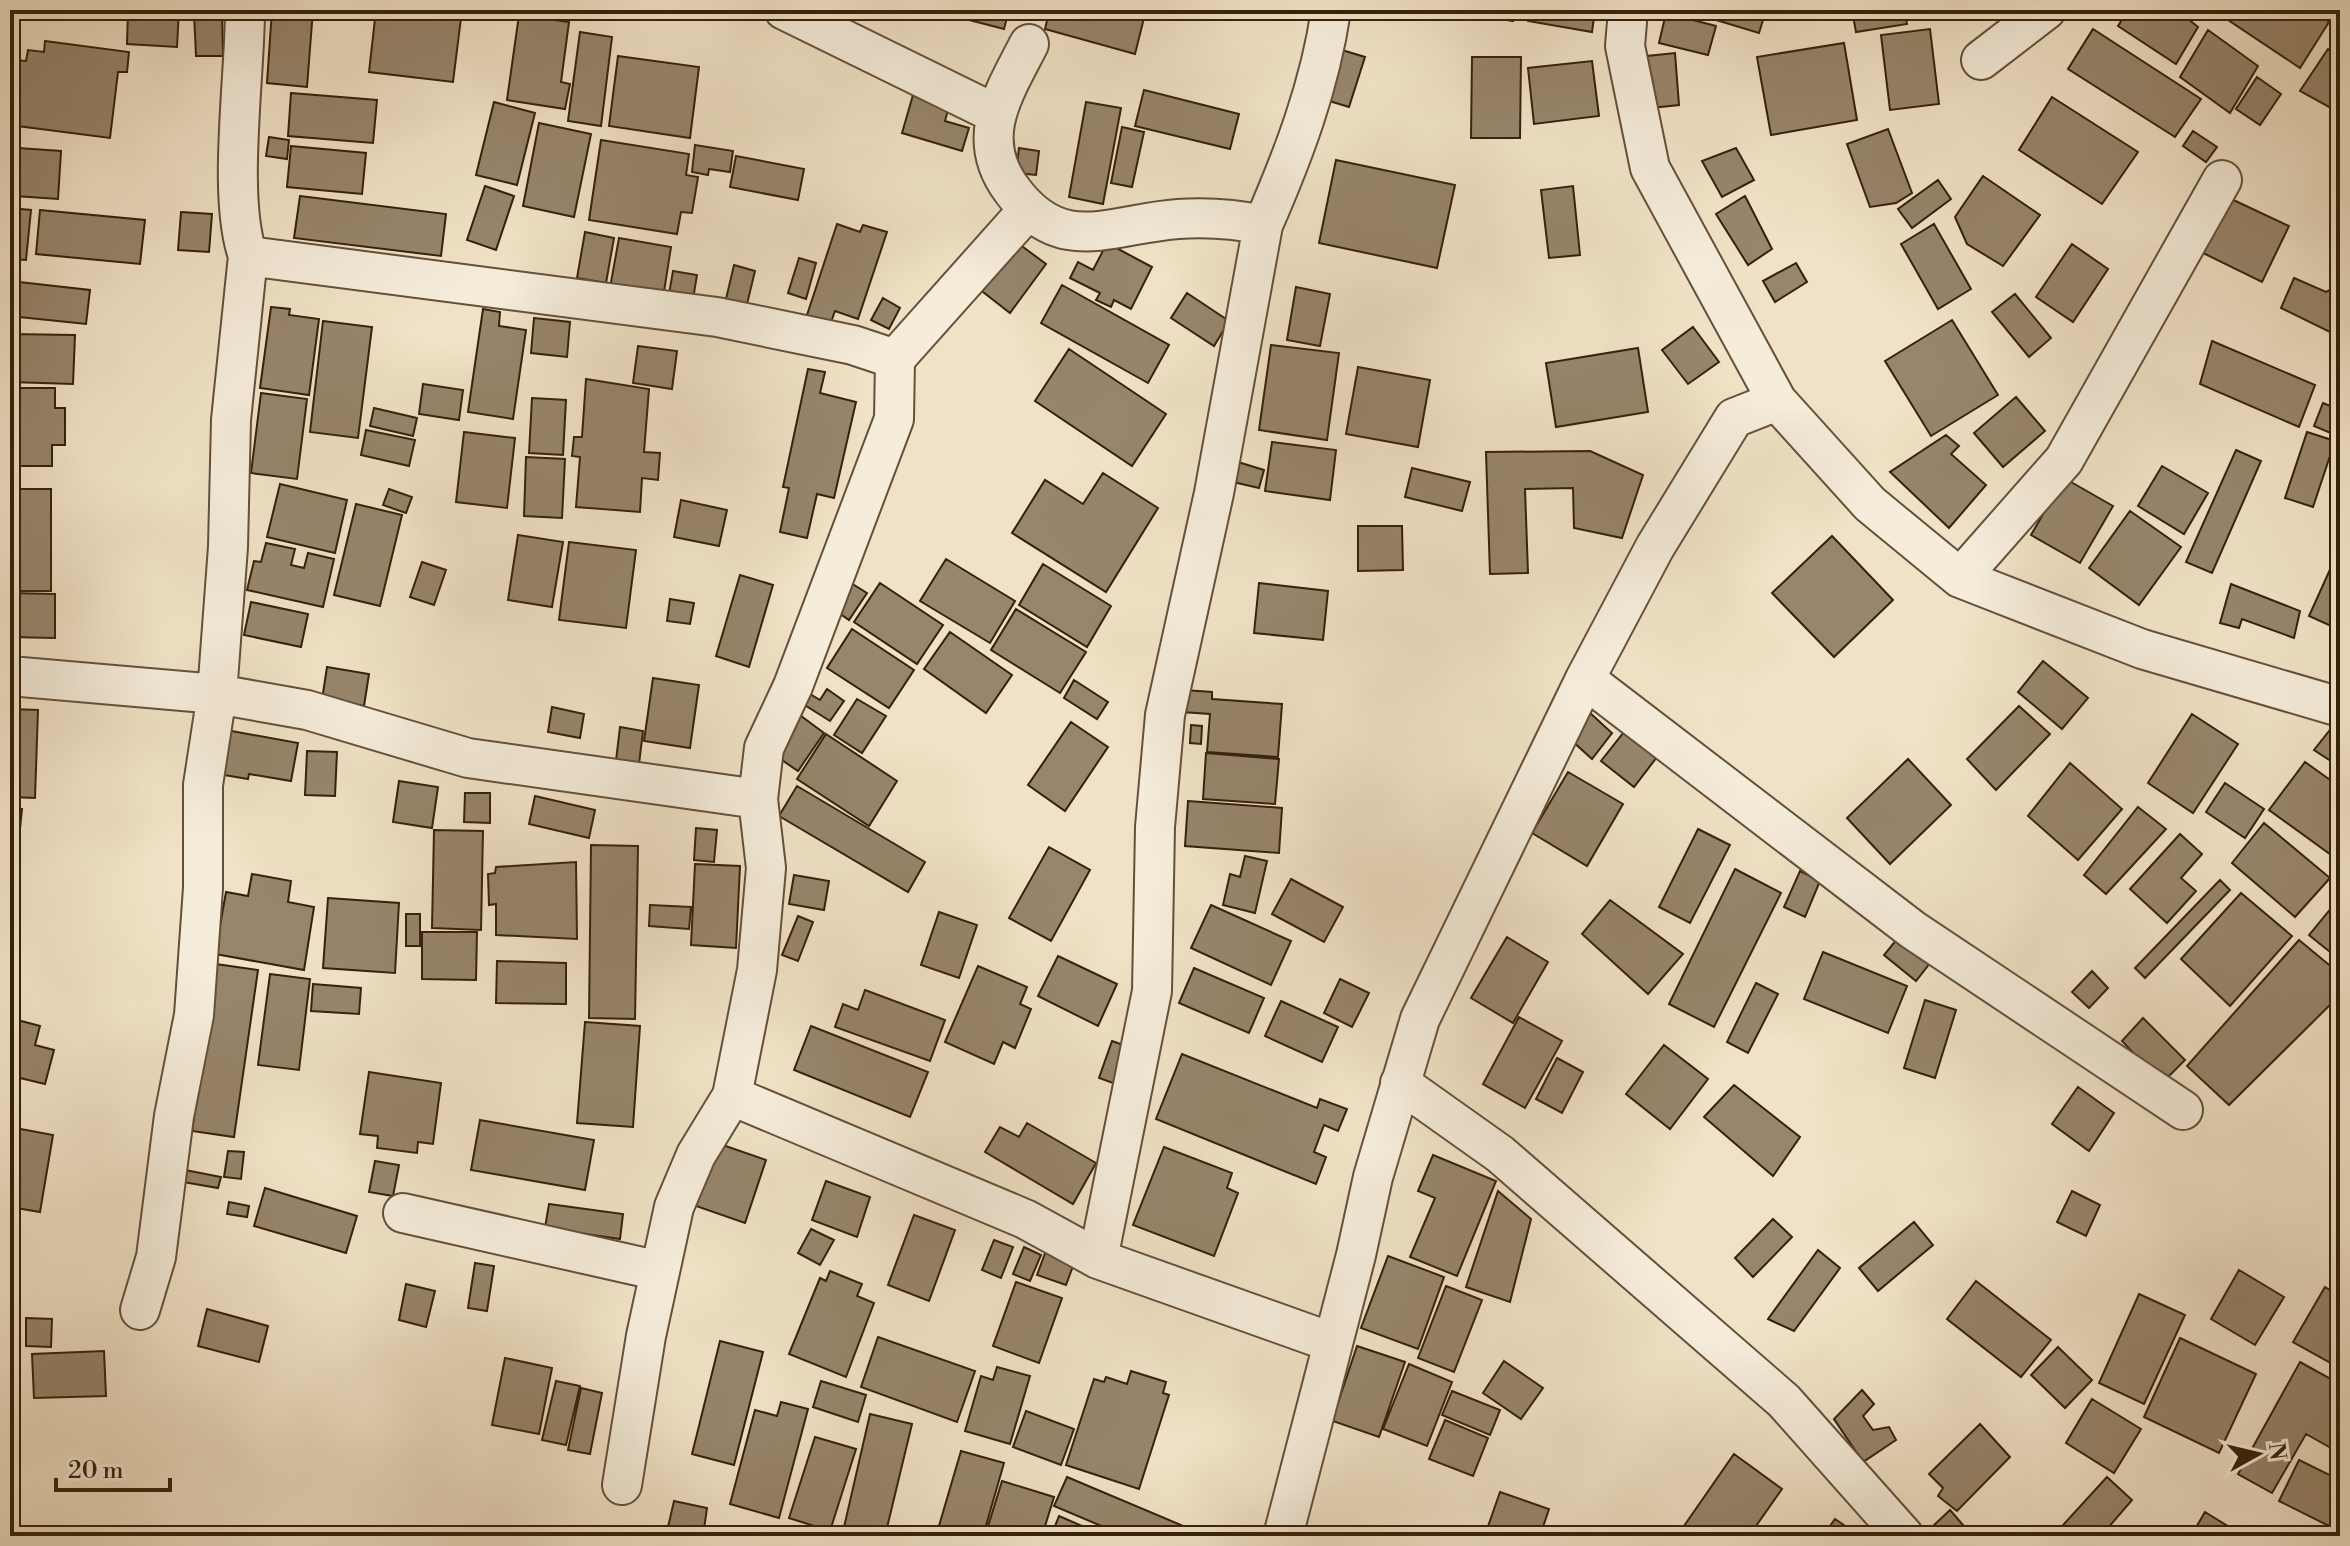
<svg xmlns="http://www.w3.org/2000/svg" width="2350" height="1546" viewBox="0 0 2350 1546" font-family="'Libre Bodoni',serif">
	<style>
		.building { fill: #97856c; stroke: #36200b; stroke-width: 2 }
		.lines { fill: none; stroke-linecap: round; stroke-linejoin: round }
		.minor-casing { stroke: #64503a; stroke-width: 42 }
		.minor { stroke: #f5ecda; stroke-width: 38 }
	</style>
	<rect width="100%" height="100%" fill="#f0e2c6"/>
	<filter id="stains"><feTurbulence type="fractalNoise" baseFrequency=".0025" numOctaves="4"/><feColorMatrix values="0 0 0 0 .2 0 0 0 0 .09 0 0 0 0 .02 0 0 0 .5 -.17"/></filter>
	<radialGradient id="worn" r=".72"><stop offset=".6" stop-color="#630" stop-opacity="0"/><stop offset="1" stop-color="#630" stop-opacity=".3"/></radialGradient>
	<path class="building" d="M128,10H179L177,47L127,44Z
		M272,10H313L307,87L267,83Z
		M376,10H462L453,82L369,72Z
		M947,10H1009L1004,29L946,14Z
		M1042,10H1146L1135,54L1045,29L1049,12Z
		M1448,10H1514L1513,21Z
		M1530,10H1595L1592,32L1528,21Z
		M1683,10H1766L1759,33Z
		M1852,10H1904L1907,24L1856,32Z
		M2128,10H2177L2198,27L2176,64L2118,26Z
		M2230,10H2311L2329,22L2300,68L2225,18Z
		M222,12L223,56H196L194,13Z
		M1666,13L1716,26L1708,55L1659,43Z
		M519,15L569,22L561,82L570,84L565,109L507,100Z
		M1930,29L1939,104L1890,110L1881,35Z
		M2093,29L2201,99L2175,137L2068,69Z
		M2208,30L2258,66L2230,113L2180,77Z
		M580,32L612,37L601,126L568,121Z
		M45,41L129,52L127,72H118L110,138L10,125V99L19,100L20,88L11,87L14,60L26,61L28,50L44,52Z
		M1844,43L1857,120L1771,135L1757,57Z
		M2328,49L2340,59V113L2300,91Z
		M1342,50L1365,57L1349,107L1326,100Z
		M1675,53L1679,105L1651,108L1647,56Z
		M618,56L699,67L690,138L609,126Z
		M1472,57H1521L1520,138H1471Z
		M1592,61L1599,116L1534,124L1528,68Z
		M2257,77L2281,94L2260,125L2236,109Z
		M915,88L951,99L945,121L969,128L962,151L902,133Z
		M1144,90L1239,114L1230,149L1135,126Z
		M291,93L377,100L373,143L288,136Z
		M2052,97L2138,152L2102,204L2019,150Z
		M494,102L535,113L517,185L476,175Z
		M1086,102L1121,108L1103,204L1069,197Z
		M539,123L591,134L574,217L523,206Z
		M1122,127L1144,132L1132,187L1111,183Z
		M1888,129L1912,193L1896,203L1870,207L1847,144Z
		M2193,131L2217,147L2206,162L2183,146Z
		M269,137L289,140L287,159L266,156Z
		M601,140L689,154L686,175L698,177L692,213L681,212L677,234L589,220Z
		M695,145L733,151L730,172L709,169L708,175L692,172Z
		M291,146L366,153L362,194L287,187Z
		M18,148L61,151L58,199L15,196Z
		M1019,148L1039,151L1036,175L1016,173Z
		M1736,148L1754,180L1722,197L1702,161Z
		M736,156L804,169L798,200L730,187Z
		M1336,160L1455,185L1437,268L1319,243Z
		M1983,176L2040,215L2003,266L1967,244L1955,217Z
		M1938,180L1951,199L1912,228L1898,209Z
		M485,186L514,196L496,250L467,240Z
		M1573,186L1580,255L1549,258L1541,190Z
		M300,196L446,214L441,256L294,238Z
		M1745,196L1772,249L1748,265L1716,214Z
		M2227,197L2289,226L2262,282L2201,252Z
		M10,208L31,210L26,260L10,259Z
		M40,210L145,220L140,264L36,254Z
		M181,212L212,214L209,252L178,250Z
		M837,224L860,232L863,225L887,232L858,319L835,311L830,325L806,318Z
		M1934,224L1971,289L1938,309L1901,244Z
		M585,232L614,238L606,283L577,278Z
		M619,238L671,247L663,298L610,288Z
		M1107,243L1152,267L1131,309L1114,300L1111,307L1096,300L1100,293L1070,278L1078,262L1093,270Z
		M1019,244L1046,264L1010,313L974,285Z
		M2072,244L2108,269L2073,322L2036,297Z
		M799,258L816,263L806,299L788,293Z
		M1796,263L1807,282L1775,302L1763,281Z
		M734,265L755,271L747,304L726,299Z
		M673,271L697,275L692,305L668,300Z
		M2294,278L2326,292L2334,288L2340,292V337L2281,308Z
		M10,281L90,290L86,324L10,316Z
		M1062,285L1169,345L1148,383L1041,323Z
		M1296,287L1330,294L1320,346L1287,340Z
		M1187,293L1229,321L1214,346L1171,318Z
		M2015,294L2051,338L2029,357L1992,312Z
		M883,298L900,308L889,329L871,320Z
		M271,307L290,309L289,315L319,319L309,395L260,388Z
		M483,309L500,312L499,326L526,330L513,419L468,412Z
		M534,318L570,322L567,357L531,353Z
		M1952,320L1998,395L1931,436L1885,361Z
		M323,321L372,327L358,438L310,432Z
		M1693,327L1719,362L1688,384L1662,350Z
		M10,334L75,335L73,384L10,382Z
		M2212,341L2315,385L2299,427L2200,384Z
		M1271,345L1339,353L1327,440L1259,430Z
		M638,346L677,351L672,389L633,383Z
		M1638,348L1648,412L1556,427L1546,363Z
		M1069,349L1166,414L1132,466L1035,401Z
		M1358,367L1430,380L1418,447L1346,434Z
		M808,369L825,372L820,393L856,402L834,498L817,494L807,538L780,532L789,488L783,487Z
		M586,379L649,389L644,452L660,453L658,480L642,478L640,512L576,507L580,457L572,456L574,437H582Z
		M423,384L463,390L459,420L419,414Z
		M10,388H55V408H65V445H52V466H10Z
		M261,393L307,399L297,479L251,473Z
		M2016,397L2045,431L2003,467L1974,433Z
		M532,398L566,400L563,455L529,453Z
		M2323,403L2340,410V437L2314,426Z
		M374,408L417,418L413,436L370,426Z
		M366,430L415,440L409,466L361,455Z
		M464,432L515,438L507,508L456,502Z
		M2307,432L2335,441L2313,507L2285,498Z
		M1946,435L1959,446L1951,454L1986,485L1949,528L1890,472Z
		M1272,442L1336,450L1330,500L1265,491Z
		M2236,450L2261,461L2212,573L2186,562Z
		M1590,451L1643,475L1622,538L1574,528L1573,488L1525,489L1528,573L1490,574L1486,452Z
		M526,457L565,459L562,518L524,516Z
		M1238,462L1264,470L1259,488L1233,482Z
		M2162,466L2208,493L2184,534L2138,506Z
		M1412,468L1470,482L1462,511L1405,497Z
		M1103,473L1158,508L1106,592L1012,533L1045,480L1083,504Z
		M2064,478L2113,506L2080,563L2031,535Z
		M280,484L347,500L335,553L267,537Z
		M10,489H51V591H10Z
		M389,489L412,497L406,513L383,505Z
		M681,500L727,510L719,546L674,537Z
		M356,504L402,515L380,606L334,595Z
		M2130,511L2181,547L2139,605L2089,568Z
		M1358,526H1402L1403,570L1358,571Z
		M518,535L563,542L552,607L508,600Z
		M1832,536L1893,600L1834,657L1772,593Z
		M569,542L636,550L626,628L559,620Z
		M266,543L295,549L291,565L304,568L308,553L334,559L323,607L247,590L254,561L261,562Z
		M946,559L1015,601L990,643L920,601Z
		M422,562L446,570L434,605L410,597Z
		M1043,564L1111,606L1087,647L1019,605Z
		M2332,565L2340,569V630L2309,616Z
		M740,575L773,585L749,667L716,656Z
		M846,580L867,593L849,620L829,606Z
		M880,583L943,625L917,664L854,622Z
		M1259,583L1328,591L1323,640L1254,633Z
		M2231,584L2300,611L2294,638L2242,619L2239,628L2220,623Z
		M10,593L55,594V638L10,637Z
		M670,599L694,603L690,624L667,621Z
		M251,602L308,614L301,647L244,635Z
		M1016,609L1086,652L1060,693L991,650Z
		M852,629L914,670L889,708L827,668Z
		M950,632L1012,675L986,713L924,669Z
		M2043,661L2088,698L2062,729L2018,692Z
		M327,667L369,674L364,706L322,700Z
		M653,678L699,685L690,748L644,741Z
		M1074,680L1108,702L1097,719L1064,698Z
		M827,689L844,701L830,721L803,704L810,694L820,700Z
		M1184,690L1212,692V699L1282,704L1278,757L1207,752L1210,714L1182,712Z
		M857,699L886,716L862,753L834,735Z
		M2019,706L2050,734L1996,790L1967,759Z
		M552,707L584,714L580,738L548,732Z
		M10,709L38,710L35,798L10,797Z
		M1589,712L1612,733L1592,759L1570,739Z
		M797,713L824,733L798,771L770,752Z
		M2192,714L2238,744L2193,813L2148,783Z
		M1071,722L1108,747L1065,811L1028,785Z
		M1191,725L1202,726L1201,744L1190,743Z
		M2333,726L2340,731V767L2314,750Z
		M620,727L643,731L639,764L616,761Z
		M226,730L298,743L291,781L249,774L248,779L218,774Z
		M1624,732L1657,757L1634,787L1601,761Z
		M826,734L897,781L869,826L797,779Z
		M307,751L337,752L335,796L305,795Z
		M1206,753L1279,759L1275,804L1203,799Z
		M1908,759L1951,805L1890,864L1847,818Z
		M2305,762L2340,787V848L2334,857L2269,810Z
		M2070,763L2122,809L2078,860L2028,816Z
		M1568,772L1623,804L1587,866L1532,833Z
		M399,781L438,787L432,828L393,822Z
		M2225,783L2264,809L2245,838L2206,812Z
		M797,786L925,862L908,892L779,816Z
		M465,793H490V823L464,822Z
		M535,796L595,810L589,838L529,824Z
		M1188,801L1282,808L1279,853L1185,846Z
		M2138,807L2166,829L2106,894L2084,875Z
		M10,808L22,809L19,839L10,838Z
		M2264,823L2330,878L2295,917L2232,863Z
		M696,828L717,830L714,862L694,860Z
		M1698,829L1730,845L1690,923L1659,907Z
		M434,830L483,831L481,930L432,928Z
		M2180,834L2202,854L2181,878L2196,891L2167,923L2130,889Z
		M591,845L638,846L635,1019L589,1018Z
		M1049,847L1090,870L1051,941L1009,918Z
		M1245,856L1267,861L1255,913L1223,905L1230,874L1240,877Z
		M576,862L577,939L496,935V904L489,905L488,874L495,873L496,867Z
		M695,864L740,866L736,948L691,945Z
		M1735,869L1781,893L1714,1027L1669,1004Z
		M1800,871L1820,881L1805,917L1784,907Z
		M252,874L291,881L288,902L314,907L304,970L215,954L226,892L248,896Z
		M794,875L829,881L824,910L789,904Z
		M1291,879L1343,907L1324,942L1272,914Z
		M2220,880L2230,890L2145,978L2135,968Z
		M2241,893L2292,936L2230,1006L2181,959Z
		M328,898L399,903L395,973L323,968Z
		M1610,900L1683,954L1648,994L1582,934Z
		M650,905L691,907L689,929L649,926Z
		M1211,905L1291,941L1271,985L1191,948Z
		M2332,907L2340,913V960L2309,935Z
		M939,912L977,925L959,978L921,965Z
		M406,914H420V946H406Z
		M798,916L813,922L798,961L782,955Z
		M422,932H477L476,980L422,979Z
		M1902,933L1934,958L1916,981L1884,955Z
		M1507,937L1548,962L1513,1023L1471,998Z
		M2299,940L2340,974V995L2229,1105L2187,1066Z
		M1823,952L1907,986L1888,1033L1804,999Z
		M1058,956L1117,984L1098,1026L1038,996Z
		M497,961L566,963V1004L496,1003Z
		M216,964L258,970L234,1137L192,1131Z
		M978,966L1027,987L1020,1004L1031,1009L1015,1048L1003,1042L994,1064L945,1042Z
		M1194,968L1264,998L1249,1033L1179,1003Z
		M2092,971L2108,988L2089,1008L2072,992Z
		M270,974L310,979L299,1070L258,1065Z
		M1340,979L1369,993L1352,1027L1324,1013Z
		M1756,983L1778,994L1748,1053L1727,1042Z
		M313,984L361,988L359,1014L311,1011Z
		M865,990L945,1020L930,1061L835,1027L843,1004L858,1010Z
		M1925,1000L1956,1010L1935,1078L1904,1068Z
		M1281,1001L1338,1027L1322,1062L1265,1036Z
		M1519,1017L1562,1041L1525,1108L1483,1084Z
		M10,1018L40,1026L35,1045L54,1050L45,1084L20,1078L15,1096L10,1095Z
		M2143,1018L2185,1060L2162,1083L2122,1041Z
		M585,1022L640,1026L633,1127L577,1123Z
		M811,1026L928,1072L910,1117L794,1070Z
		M1112,1041L1138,1050L1124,1087L1099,1078Z
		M1664,1045L1708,1079L1670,1129L1626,1094Z
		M1182,1054L1317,1108L1320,1099L1347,1109L1338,1131L1324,1125L1314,1152L1326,1157L1316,1184L1156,1119Z
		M1557,1058L1583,1072L1562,1113L1536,1099Z
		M369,1072L441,1083L433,1144L418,1142L417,1153L377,1148L378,1136L360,1134Z
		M1734,1085L1800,1137L1773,1176L1704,1117Z
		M2078,1087L2114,1113L2089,1151L2052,1124Z
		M480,1120L594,1140L585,1190L471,1170Z
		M1027,1123L1096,1163L1073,1204L985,1152L1000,1127L1019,1137Z
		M10,1127L53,1135L40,1212L10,1207Z
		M714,1142L766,1160L745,1223L693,1205Z
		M1164,1147L1232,1173L1227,1188L1238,1193L1214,1256L1133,1225Z
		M228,1151L244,1152L241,1179L224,1177Z
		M1433,1155L1496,1181L1457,1276L1410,1257L1435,1198L1418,1191Z
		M375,1161L399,1165L393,1196L369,1192Z
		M185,1170L221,1177L218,1188L183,1182Z
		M826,1181L870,1197L857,1237L812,1220Z
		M265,1188L357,1216L346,1253L254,1226Z
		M1498,1191L1531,1219L1510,1302L1466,1287Z
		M2072,1191L2100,1205L2086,1236L2057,1222Z
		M229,1202L249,1206L247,1217L227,1214Z
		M549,1204L623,1214L620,1239L545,1228Z
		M914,1215L955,1230L929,1301L888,1285Z
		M1773,1219L1792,1237L1753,1277L1735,1258Z
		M1914,1222L1933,1245L1878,1291L1859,1268Z
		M811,1229L834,1240L820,1265L798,1253Z
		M994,1240L1013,1247L1001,1278L982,1270Z
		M1024,1247L1041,1255L1030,1281L1013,1274Z
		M1047,1248L1076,1258L1066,1285L1037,1275Z
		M1818,1250L1840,1268L1794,1331L1768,1319Z
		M1388,1256L1444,1277L1418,1349L1361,1328Z
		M475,1263L494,1266L487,1311L468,1308Z
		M2239,1270L2284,1297L2255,1345L2211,1319Z
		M830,1271L862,1284L857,1296L874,1303L846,1377L789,1354L820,1278L826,1281Z
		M1976,1281L2051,1340L2021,1377L1947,1319Z
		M1016,1282L1062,1298L1039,1363L993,1346Z
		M406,1284L435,1291L426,1327L399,1320Z
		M1446,1286L1482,1300L1454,1372L1418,1358Z
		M2325,1287L2340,1296L2338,1367L2293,1342Z
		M2139,1294L2185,1315L2144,1404L2099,1383Z
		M207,1309L268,1326L259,1362L198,1346Z
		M26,1318L52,1319L51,1347L26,1346Z
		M878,1337L975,1371L957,1422L861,1387Z
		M2180,1338L2256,1374L2219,1453L2144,1417Z
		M720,1341L763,1352L734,1465L692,1454Z
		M1357,1346L1405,1362L1379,1437L1324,1418L1330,1400L1338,1403Z
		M2058,1347L2092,1380L2065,1408L2031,1375Z
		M104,1351L106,1396L34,1398L32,1354Z
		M505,1358L552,1368L539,1434L492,1425Z
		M1504,1361L1543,1388L1521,1419L1483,1393Z
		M2300,1362L2340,1384V1453L2306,1434L2272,1493L2238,1474Z
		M1409,1364L1452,1382L1427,1446L1383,1429Z
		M997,1367L1030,1376L1010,1444L965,1431L981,1376L993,1380Z
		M1131,1371L1166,1382L1163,1393L1169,1395L1139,1489L1066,1465L1094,1379L1104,1382L1106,1377L1127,1384Z
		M556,1381L580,1386L566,1445L542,1440Z
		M821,1381L866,1395L858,1422L813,1407Z
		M581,1388L602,1393L590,1454L568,1450Z
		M1862,1390L1874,1404L1863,1416L1873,1430L1889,1427L1896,1440L1863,1462L1834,1419Z
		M1452,1391L1500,1410L1490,1435L1442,1415Z
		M2092,1399L2141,1429L2114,1473L2066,1443Z
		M781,1402L808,1409L779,1518L730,1504L755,1410L777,1416Z
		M1026,1411L1074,1429L1061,1465L1013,1447Z
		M870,1414L912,1424L885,1536H842Z
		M1445,1420L1488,1438L1473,1476L1429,1459Z
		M1980,1424L2010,1457L1957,1511L1938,1496L1943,1488L1929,1474Z
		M815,1437L856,1449L830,1531L789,1518Z
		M961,1451L1004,1463L983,1536H936Z
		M1734,1454L1782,1489L1749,1536H1677Z
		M2299,1460L2340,1480V1503L2329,1526L2279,1501Z
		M1067,1477L1207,1536H1125L1054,1506Z
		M2107,1477L2132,1500L2101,1536H2053Z
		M1002,1481L1054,1497L1042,1536H985Z
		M1500,1492L1549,1509L1540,1536L1485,1535Z
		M674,1501L707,1508L703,1536H666Z
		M1950,1510L1963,1525L1951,1536H1943L1933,1526Z
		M2205,1512L2244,1536H2191Z
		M1059,1516L1105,1536H1051Z
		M1835,1519L1860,1536H1823Z"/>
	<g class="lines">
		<defs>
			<path id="minor" d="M784,10L994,113
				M1628,10L1625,46L1650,168L1777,401L1870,504L1960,578L2142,649L2340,707
				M1029,44C1004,93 973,138 1012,190C1061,257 1110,224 1178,219C1206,217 1235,219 1263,225L1214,493L1165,715L1155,827L1152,991L1098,1259
				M1981,60L2046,10
				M1263,225C1293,156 1320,86 1331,10
				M248,256L717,317L853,345L895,359L894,419L793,686L764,748L758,799L766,868L757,970L732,1096L696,1155L674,1207L646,1336L622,1485
				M895,359L1027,211
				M1960,578L2064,460L2222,180
				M10,676L217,694L307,710L468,758L758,799
				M1585,679L1913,930L2183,1110
				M1400,1083L1500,1154L1784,1401L1904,1536
				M732,1096L1025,1219L1098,1259L1331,1342
				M403,1213L660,1271
				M140,1310L156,1257L174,1116L194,1015L203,888V785L217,694L228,547L231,420L248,256C227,198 245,76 245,10
				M1283,1536L1356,1255L1373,1177L1420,1019L1585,679L1655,547L1734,418L1777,401"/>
		</defs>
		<use href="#minor" class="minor-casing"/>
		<use href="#minor" class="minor"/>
	</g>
	<rect width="2350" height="1546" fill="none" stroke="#f0e2c6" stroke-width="40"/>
	<rect x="12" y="12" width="2326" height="1522" fill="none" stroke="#36200b" stroke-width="4"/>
	<rect x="20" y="20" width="2310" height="1506" fill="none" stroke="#36200b" stroke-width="2"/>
	<g transform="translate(2258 1454) rotate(82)" stroke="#f5ecda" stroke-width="6" paint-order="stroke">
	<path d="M0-6L14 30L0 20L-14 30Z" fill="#36200b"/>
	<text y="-12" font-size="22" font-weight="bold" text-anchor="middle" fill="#36200b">N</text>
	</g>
	<path d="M56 1478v12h114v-12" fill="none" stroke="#36200b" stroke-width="4"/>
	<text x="68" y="1478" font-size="24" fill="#36200b" stroke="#f5ecda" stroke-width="6" paint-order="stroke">20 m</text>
	<rect width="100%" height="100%" filter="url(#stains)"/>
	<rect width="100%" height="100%" fill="url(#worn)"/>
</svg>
